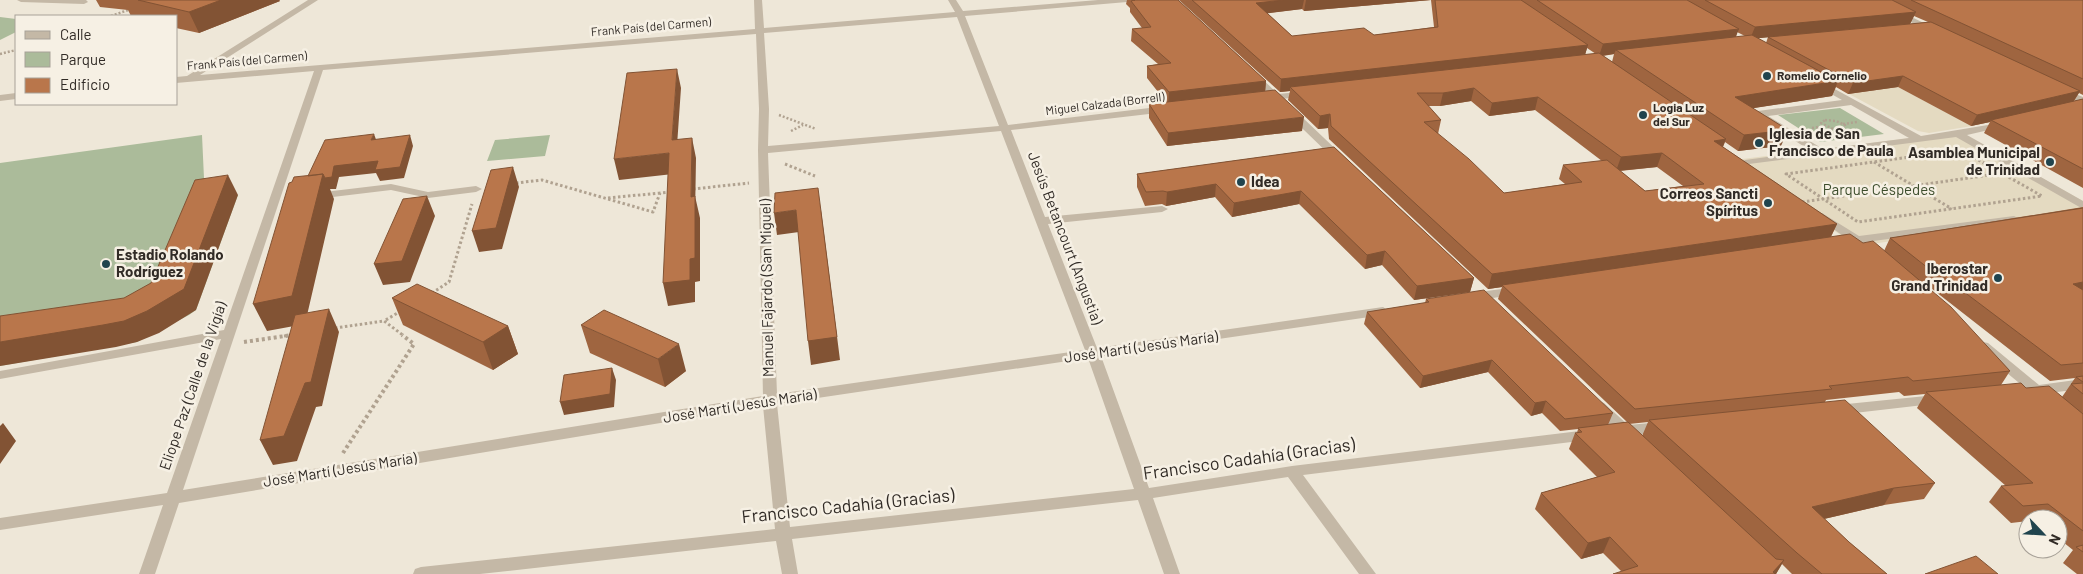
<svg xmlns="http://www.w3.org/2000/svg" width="2083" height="574" viewBox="0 0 2083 574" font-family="Barlow,sans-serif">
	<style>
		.green { fill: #abbb9a }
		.plaza { fill: #e4dac1 }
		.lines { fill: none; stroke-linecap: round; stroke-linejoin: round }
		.path-far2 { stroke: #b0a290; stroke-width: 2.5; stroke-dasharray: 2 2; stroke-linecap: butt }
		.path-far1 { stroke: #b0a290; stroke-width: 3; stroke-dasharray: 2.5 2.5; stroke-linecap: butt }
		.path { stroke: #b0a290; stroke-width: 4; stroke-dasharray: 3 3; stroke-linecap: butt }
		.minor { fill: #c4b8a6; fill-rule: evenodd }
		.wall { fill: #9f6540; fill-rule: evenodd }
		.shaded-wall { fill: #825334 }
		.building { fill: #b9764b; stroke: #825334; fill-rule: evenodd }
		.poi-dot { fill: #20444e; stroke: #f6f0e4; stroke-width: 2 }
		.labels { text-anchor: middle; stroke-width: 5; stroke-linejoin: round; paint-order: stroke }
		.far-street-label { font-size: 12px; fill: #312b26; stroke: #f6f0e4 }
		.far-poi-label { font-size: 12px; font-weight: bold; fill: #312b26; stroke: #f6f0e4; text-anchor: start }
		.poi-label { font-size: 15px; font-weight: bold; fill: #312b26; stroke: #f6f0e4; text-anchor: start }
		.park-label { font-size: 15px; fill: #3c4d2c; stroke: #f6f0e4 }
		.street-label { font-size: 15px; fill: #312b26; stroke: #f6f0e4 }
		.near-street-label { font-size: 18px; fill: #312b26; stroke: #f6f0e4 }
	</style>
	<rect width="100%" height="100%" fill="#eee7d8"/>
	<path class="green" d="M0,17L16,19V32L0,40Z
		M1840,108L1884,134L1820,142L1778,115Z
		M202,135L205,200L238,195L196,310L189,315L137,342L0,366V163Z
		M550,135L545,156L487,161L495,140Z"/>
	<path class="plaza" d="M1898,87L1972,126L1929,133L1918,131L1849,94Z
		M1959,132L2083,201V215L1856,246L1734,160Z"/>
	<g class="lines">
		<path class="path-far2" d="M111,16L131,9
			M0,54L16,50
			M779,115L816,129
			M1825,120L1836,121L1845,125V128L1833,129L1821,123Z
			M1843,124L1857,122
			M1812,128L1825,126
			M791,131L803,125"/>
		<path class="path-far1" d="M1961,150L2042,196L1858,222L1786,174Z
			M1874,162L1952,209
			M785,164L815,176
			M516,183L542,180L653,212L660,193L669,192
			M693,189L749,183
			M608,198L660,193
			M1802,202L1996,174
			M432,293L449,282L472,204
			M401,311L384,321L404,336
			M335,328L384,321
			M284,336L292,335"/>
		<path class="path" d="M244,342L292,335
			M343,453L414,344L402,335"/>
		<path class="minor" d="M17,0H86L88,2L84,4L21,2Z
			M308,0H318L200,75L755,29L754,0H762L764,28L955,12L948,0H956L963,11L1098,0H1131L1127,2L965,16L1008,125L1166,106L1171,109L1166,112L1011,130L1045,217L1162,206L1168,209L1162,212L1048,224L1097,348L1383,307L1389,311L1383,315L1101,356L1149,488L1292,466L1588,430L1593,431L1595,435L1593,439L1588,440L1303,475L1376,574H1359L1288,477L1153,498L1180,574H1164L1138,500L792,539L798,574H782L776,541L480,574H413L415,569L421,567L775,529L763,406L179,503L155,574H139L163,505L0,530V518L167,493L221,339L0,379V371L224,330L314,71L176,83V77L187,76ZM957,17L999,126L768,146L769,109L764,33ZM756,34L759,109L758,150L763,396L183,490L323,70ZM1001,131L1085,350L777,394L768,153ZM1088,358L1134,489L790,527L777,404Z
			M1866,0H1877L1936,29L1929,31Z
			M1254,73L1257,74L1278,94L1308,91V95L1283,99L1344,157L1345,159L1344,161H1336L1273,100H1262V96L1268,95L1249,76Z
			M1820,81L1921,136L2006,122V126L1967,135L2083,201V209L1956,137L1741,165L1740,163L1745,160L1811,151L1753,114L1758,111L1842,100L1817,86V82ZM1851,105L1909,138L1823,149L1768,116Z
			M2060,88L2083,97V104L2057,93V89Z
			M16,93V99L0,101V95Z
			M391,184L428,192L476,186L482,189L476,192L428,198L391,190L316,199L310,196L316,193Z
			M1822,213L1859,236L2014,216L2020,219L2014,222L1866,242L1865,246C1863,246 1841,245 1839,245L1837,242L1839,239L1846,238L1818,218L1816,216Z
			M1516,287L1520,288L1522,291L1520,294L1472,301L1466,297L1472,293Z
			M1983,342L1988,343L2039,385L2083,379V389L2048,393L2046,397H2036L1978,349L1976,346L1978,343Z
			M1936,395L1941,397L1943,400L1941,403L1837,415L1832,413L1830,410L1832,407L1837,405Z
			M1599,401L1604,403L1628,425L1662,422L1667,423L1669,427L1667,431L1635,435L1633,438C1626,440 1616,437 1613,431L1614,429L1594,409L1592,406L1594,403Z"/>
	</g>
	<path class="wall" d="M96,0H279L280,1L199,33L176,28V16H131L128,10L100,7Z
		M1127,0H1178L1266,81L1265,91L1302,131L1167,146L1149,118V104L1166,102L1147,78V66L1158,64L1131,41L1132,29L1142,28L1130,12V8L1126,4Z
		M1179,0H2083V95L2079,93L2074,101L2083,99V188L1984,133L1990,122L1971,126L1898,87L1848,94L1836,87L1832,96L1753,108L1781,146L1738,151L1725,142L1723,147L1837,224L1831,237L1863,243L1884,251L1890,238L2083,207V574H2077L2063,563L2073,550L2058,538V519H2028V521L2011,523L1989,502L2001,486H2006L1917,408L1925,394L1904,396L1899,392L1826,400L1825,402L1935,483L1924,499L1884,505L1824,519L1849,542L1887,574H1792L1782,564L1776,574L1621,571L1603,553L1581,559L1535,509L1541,493L1597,477L1569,449L1575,433H1577L1578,429L1560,431L1542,413L1531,416L1488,372L1420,388L1364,324L1367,312L1425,303L1426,299L1613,413L1608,425L1627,422L1498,299L1502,287L1488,289L1329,139L1328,128L1318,129L1288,100L1290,91L1280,92ZM1431,0L1434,27L1374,35L1292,36L1267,13L1302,9L1304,11ZM1914,16L1928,22L1910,24ZM1737,32L1745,36L1736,37ZM1768,37L1766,43L1758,38ZM1587,48L1596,54L1585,55ZM1614,54L1612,62L1603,56ZM1471,101L1489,116L1535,110L1602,161L1563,165L1559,179L1565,184L1504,193L1438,134L1441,120L1428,106H1440ZM1657,167L1683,186L1645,191L1620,171ZM1927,285L2050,381L2075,378L2062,397L2026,388L2001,385L2010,371L1926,286ZM1648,422L1642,436L1629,424Z
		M1334,147L1474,278L1470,292L1414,300L1382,265L1365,269L1299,204L1232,217L1215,197L1166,206L1162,204L1145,206L1137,187V174Z
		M392,298L508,326L518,354L493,370L403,325Z
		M581,325L686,371L665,387L590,353Z"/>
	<path class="shaded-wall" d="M221,0H279L280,1L199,33L189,12Z
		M1284,0H1304L1302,9L1255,15L1256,3Z
		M1306,0H1431L1304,11Z
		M1916,12L1910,24L1750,39L1755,27Z
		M1739,29L1734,41L1616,50L1614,54L1599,56L1603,44Z
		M1588,45L1584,58L1290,87V91L1280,92L1281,79Z
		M677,69L681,88L676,160L672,140Z
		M1903,76L1898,87L1848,94L1853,83Z
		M1266,81L1265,94L1168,105L1169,92Z
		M1838,81L1832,96L1729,112L1735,97Z
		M1474,88L1471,101L1440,106L1443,93Z
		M2080,91L2073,102L1991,120L1990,122L1971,126L1977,115Z
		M1538,97L1535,110L1489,116L1492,103Z
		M1330,114L1328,128L1318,129L1320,116Z
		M1304,117L1302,131L1167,146L1168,133Z
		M1788,130L1781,146L1738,151L1744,135Z
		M374,134L378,145L371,140Z
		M410,135L413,146L404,178L380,181L376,173L339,177L336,189H330L334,199L305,324L267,331L253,304L323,174L334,166Z
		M692,138L696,158L695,218L691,197Z
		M1726,139L1720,153L1714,141Z
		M669,153L673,174L619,180L614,159Z
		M1662,153L1657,167L1616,171L1621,157Z
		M513,167L519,187L502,249L479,252L472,231Z
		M228,175L238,195L196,310L159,333L137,342L116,347L0,366V342L147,311Z
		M1216,184L1215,197L1166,206L1167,192Z
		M1301,191L1299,204L1232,217L1234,203Z
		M427,196L435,216L410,282L383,285L374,264Z
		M695,196L700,218V281L695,282V302L668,306L663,283L690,259Z
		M796,210L799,232L777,235L774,213Z
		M821,210L840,360L811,365L808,341Z
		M1837,224L1830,238L1502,285V287L1488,289L1492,274Z
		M1385,251L1382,265L1365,269L1367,255Z
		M1935,270L1927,285L1924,287L1933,272Z
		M1474,278L1470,292L1414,300L1417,286Z
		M2083,282V295L2073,284Z
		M329,309L339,332L322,406L316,407L297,461L273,465L260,440Z
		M508,326L518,354L493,370L483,342Z
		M679,344L686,371L665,387L658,359Z
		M1492,360L1488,372L1420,388L1423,376Z
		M612,368L616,380L614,407L564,415L560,402Z
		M1546,401L1542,413L1531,416L1535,403Z
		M3,423L16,441L0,464V426Z
		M1894,488L1884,505L1802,524L1812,507Z
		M1610,537L1603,553L1581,559L1588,543Z
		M1784,560L1776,574H1772L1773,572Z"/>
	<path class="building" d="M138,0H221L189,12Z
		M1134,0H1178L1266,81L1169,92L1147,66L1171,63L1132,29L1151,27L1131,1L1135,0Z
		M1192,0H1284L1256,3L1292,36L1364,28L1374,35L1438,27L1435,0H1521L1588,45L1281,79Z
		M1537,0H1687L1739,29L1603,44Z
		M1705,0H1892L1916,12L1755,27Z
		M1911,0H2083V79Z
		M1931,22L2080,91L1977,115L1903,76L1853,83L1768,37Z
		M1752,35L1838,81L1735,97L1788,130L1744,135L1616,50Z
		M1599,53L1726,139L1714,141L1837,224L1492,274L1331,126L1330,114L1320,116L1290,87ZM1474,88L1492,103L1538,97L1621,157L1662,153L1704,184L1645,191L1607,160L1563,165L1582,182L1504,193L1469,159L1424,122L1441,120L1417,93H1443Z
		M677,69L672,140L692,138L691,197L695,196V258L690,259V280L663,283L669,153L614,159L627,73Z
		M1275,90L1304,117L1168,133L1149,104Z
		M2083,99V169L1991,120Z
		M374,134L371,140L410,135L400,167L375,170L378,161L334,166L332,177L325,178L323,174L308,176L325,140Z
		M1334,147L1474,278L1417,286L1385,251L1367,255L1301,191L1234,203L1216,184L1167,192L1163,191L1146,192L1137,174Z
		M513,167L496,228L472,231L491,170Z
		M323,174L292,296L253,304L289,183L292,182L294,177Z
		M228,175L184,289L147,311L124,321L103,325L0,342V316L124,298L151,283L195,180Z
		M818,188L837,337L808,341L796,210L774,213L775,193Z
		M427,196L402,261L374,264L403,199Z
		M2083,208V282L2073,284L2083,290V363L2061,365L1935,270L1933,272L1890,238Z
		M1850,234L1863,243L1873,241L1951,307L2010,371L1913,381L1908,377L1829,386L1832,389L1635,409L1502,285Z
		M417,284L508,326L483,342L392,298Z
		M1484,290L1613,413L1565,419L1546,401L1535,403L1492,360L1423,376L1367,312L1429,302L1426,299Z
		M329,309L311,382L305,383L284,436L260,440L295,315Z
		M604,310L679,344L658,359L581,325Z
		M612,368L610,394L560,402L564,375Z
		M2083,376V382L2076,377Z
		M2021,383L2026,388L2049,386L2083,414V531L2048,504L2023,506L2001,486L2033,483L1926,392Z
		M2083,383V394L2071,384Z
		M1845,400L1935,483L1894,488L1812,507L1849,542L1887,574H1822L1797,553L1649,420Z
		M1628,422L1776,559L1784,560L1773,572L1775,574H1613L1638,566L1610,537L1588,543L1541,493L1615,472L1575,433L1582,432L1578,428Z
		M2083,545V552L2076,547Z
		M1976,556L1998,574H1925Z"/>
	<g class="poi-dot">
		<circle cx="1767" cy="76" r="5"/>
		<circle cx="1643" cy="115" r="5"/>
		<circle cx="1759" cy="143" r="5"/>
		<circle cx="2050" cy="162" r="5"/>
		<circle cx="1241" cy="182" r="5"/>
		<circle cx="1768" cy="203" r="5"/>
		<circle cx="106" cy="264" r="5"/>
		<circle cx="1998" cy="278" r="5"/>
	</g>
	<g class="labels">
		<g class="far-street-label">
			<text transform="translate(651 27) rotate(-5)" y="4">Frank País (del Carmen)</text>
			<text transform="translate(247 61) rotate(-5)" y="4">Frank País (del Carmen)</text>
			<text transform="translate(1105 104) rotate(-7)" y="4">Miguel Calzada (Borrell)</text>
		</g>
		<g class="far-poi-label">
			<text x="1777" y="80">Romelio Cornelio</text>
			<text x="1653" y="112">Logia Luz<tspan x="1653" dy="14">del Sur</tspan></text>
		</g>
		<g class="poi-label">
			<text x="1769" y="139">Iglesia de San<tspan x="1769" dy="17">Francisco de Paula</tspan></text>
			<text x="2040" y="158" text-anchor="end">Asamblea Municipal<tspan x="2040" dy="17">de Trinidad</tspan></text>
			<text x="1251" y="187">Idea</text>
			<text x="1758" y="199" text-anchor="end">Correos Sancti<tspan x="1758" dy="17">Spíritus</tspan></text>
			<text x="116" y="260">Estadio Rolando<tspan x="116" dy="17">Rodríguez</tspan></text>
			<text x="1988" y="274" text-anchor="end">Iberostar<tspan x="1988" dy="17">Grand Trinidad</tspan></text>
		</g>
		<g class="park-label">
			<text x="1879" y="195">Parque Céspedes</text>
		</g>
		<g class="street-label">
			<text transform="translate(1065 238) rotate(69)" y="5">Jesús Betancourt (Angustia)</text>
			<text transform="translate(767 288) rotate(-91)" y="5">Manuel Fajardo (San Miguel)</text>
			<text transform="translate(1141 347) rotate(-8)" y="5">José Martí (Jesús María)</text>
			<text transform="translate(193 386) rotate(-71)" y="5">Eliope Paz (Calle de la Vigía)</text>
			<text transform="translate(740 406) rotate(-9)" y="5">José Martí (Jesús María)</text>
			<text transform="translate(340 470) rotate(-9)" y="5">José Martí (Jesús María)</text>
		</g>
		<g class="near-street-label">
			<text transform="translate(1249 459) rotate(-8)" y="6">Francisco Cadahía (Gracias)</text>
			<text transform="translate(848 506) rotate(-6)" y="6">Francisco Cadahía (Gracias)</text>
		</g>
	</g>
	<rect x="15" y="15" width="162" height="90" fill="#f6f0e4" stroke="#a7a198"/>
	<rect x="25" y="31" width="25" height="8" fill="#c4b8a6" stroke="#a7a198"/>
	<text x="60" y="40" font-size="15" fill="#312b26">Calle</text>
	<rect x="25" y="52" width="25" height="15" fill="#abbb9a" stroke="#a7a198"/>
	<text x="60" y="65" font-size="15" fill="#312b26">Parque</text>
	<rect x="25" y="78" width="25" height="15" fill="#b9764b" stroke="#a7a198"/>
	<text x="60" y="90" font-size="15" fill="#312b26">Edificio</text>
	<g transform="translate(2043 534) rotate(115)"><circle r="24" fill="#f6f0e4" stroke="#a7a198"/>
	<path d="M0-4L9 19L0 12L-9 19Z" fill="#20444e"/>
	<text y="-8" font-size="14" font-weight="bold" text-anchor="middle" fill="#312b26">N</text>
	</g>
</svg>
